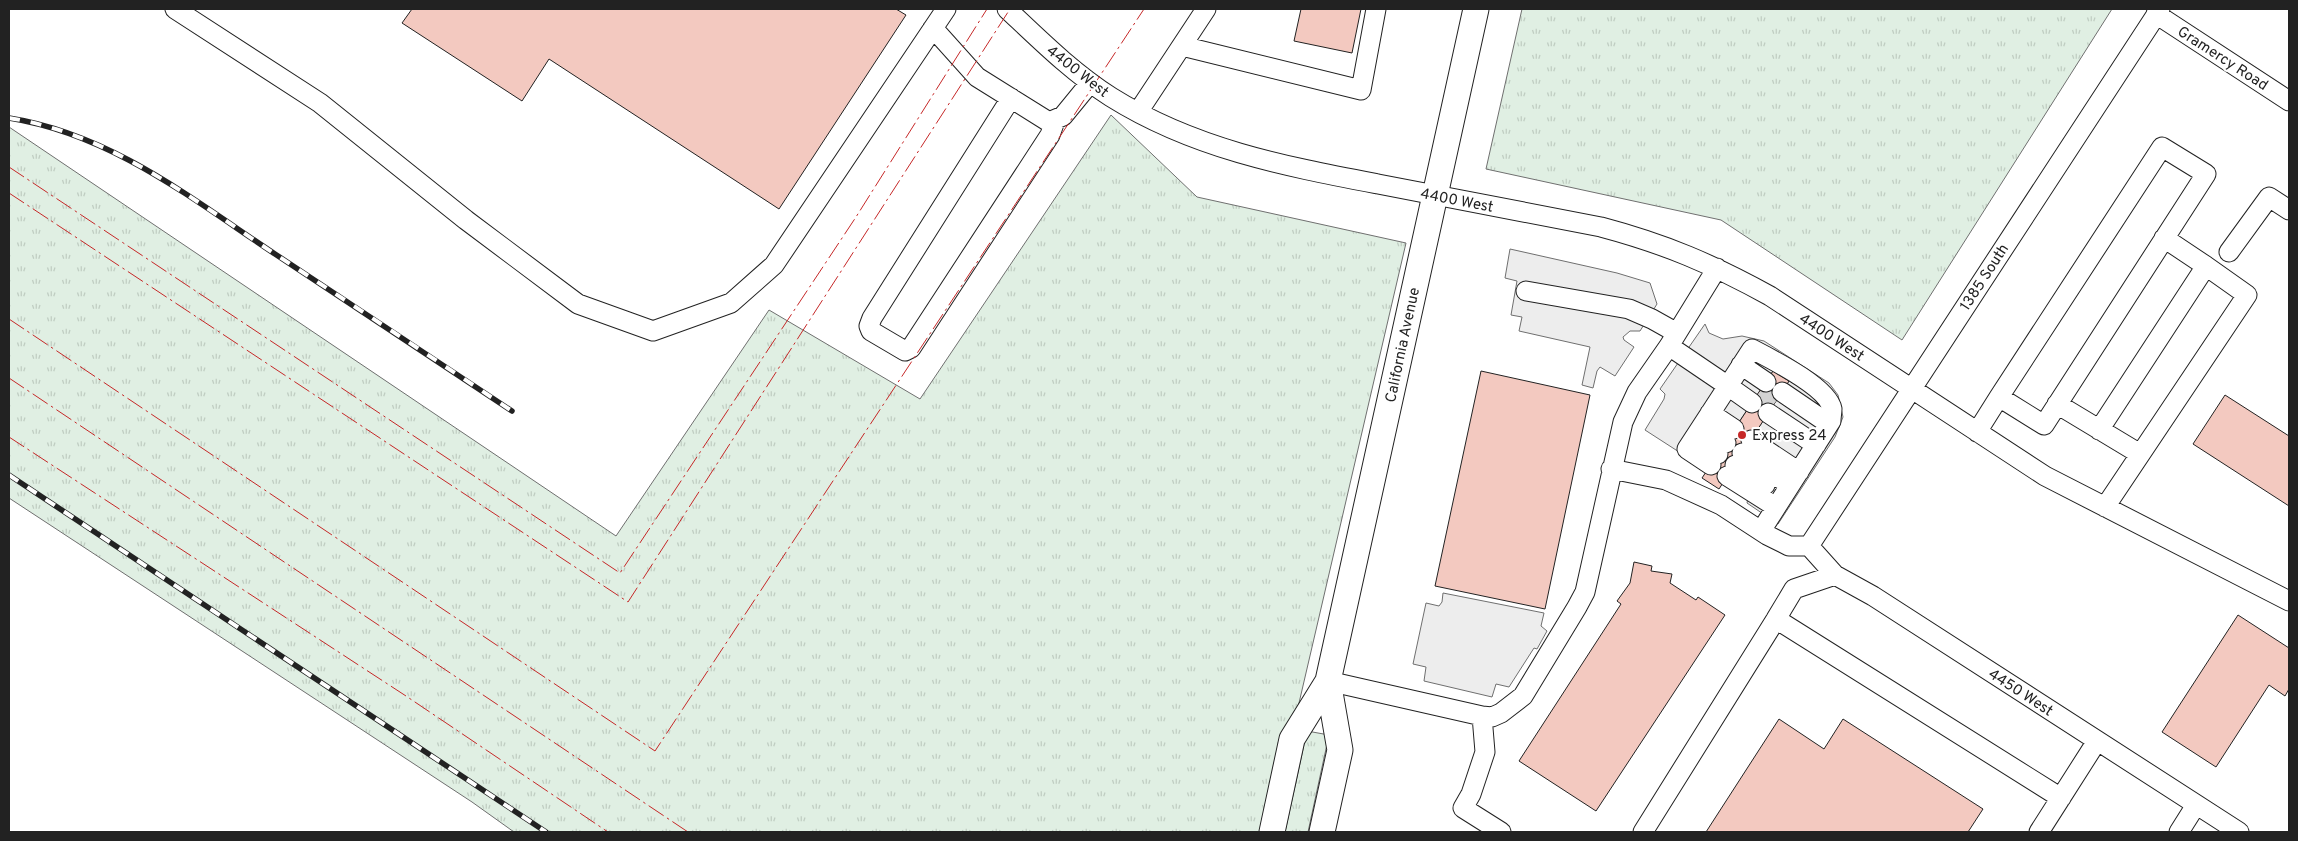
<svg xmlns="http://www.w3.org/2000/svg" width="2298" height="841" viewBox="0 0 2298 841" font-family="Overpass,sans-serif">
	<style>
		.grass { fill: url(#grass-tufts); stroke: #6f6f6f }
		.parking { fill: #ededed; stroke: #6f6f6f }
		.building { fill: #f3c9c0; stroke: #222 }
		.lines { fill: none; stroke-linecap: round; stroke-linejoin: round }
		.minor-tunnel { stroke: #d3d3d3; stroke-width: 19; stroke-dasharray: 19 9; stroke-linecap: butt }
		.minor-casing { stroke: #222; stroke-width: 21 }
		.major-casing { stroke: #222; stroke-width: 27 }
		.minor { stroke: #fff; stroke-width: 19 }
		.major { stroke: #fff; stroke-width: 25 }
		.rail-casing { stroke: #222; stroke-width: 5.5 }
		.rail { stroke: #fff; stroke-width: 4; stroke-dasharray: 11; stroke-linecap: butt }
		.power { stroke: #c62828; stroke-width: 1; stroke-dasharray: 18 4 2.5 4; stroke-linecap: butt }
		.poi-dot { fill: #c62828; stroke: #fff; stroke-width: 2 }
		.labels { text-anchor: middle; stroke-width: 4; stroke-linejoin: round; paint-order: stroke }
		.street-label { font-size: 15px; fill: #222; stroke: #fff }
		.poi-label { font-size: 15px; fill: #222; stroke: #fff; text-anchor: start }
	</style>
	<defs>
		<pattern id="grass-tufts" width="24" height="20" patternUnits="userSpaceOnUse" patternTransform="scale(1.25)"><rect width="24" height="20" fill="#e0efe3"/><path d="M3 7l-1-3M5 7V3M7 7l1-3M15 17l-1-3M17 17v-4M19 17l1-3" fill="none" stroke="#c0cdc2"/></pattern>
	</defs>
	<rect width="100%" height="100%" fill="#fff"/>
	<path class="grass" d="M1522,9H2112L1902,340L1721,220L1486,169Z
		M1111,115L1197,197L1406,243L1269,832H514L472,802L9,498V127L616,536L769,310L920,399Z
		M1307,731L1329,735L1308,832H1285Z"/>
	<path class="parking" d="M1510,249L1617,273L1650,283L1657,304L1640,331H1630L1623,337L1624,340L1634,347L1615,376L1600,367L1597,371L1593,388L1582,385L1590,347L1519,331L1522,317L1511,315L1517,281L1505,278Z
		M1705,324L1709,333L1723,339L1742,336L1764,341L1829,383L1838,395L1843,417L1835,437L1778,524L1747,503L1748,498L1724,481L1789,381L1773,371L1707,470L1645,430L1664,399L1665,394L1660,389Z
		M1443,593L1544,613L1541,626L1547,631L1537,649L1534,648L1509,687L1496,684L1492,697L1424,681L1426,667L1413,664L1426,603L1439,606L1442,602Z"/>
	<path class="building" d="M412,9H896L906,15L779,209L549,59L522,101L402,23Z
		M1301,9H1361L1352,53L1294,41Z
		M1481,371L1590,395L1545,609L1435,586Z
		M1773,371L1789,381L1719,489L1702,478Z
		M2225,395L2289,436V506L2193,444Z
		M1634,562L1652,566L1651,571L1672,574L1670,583L1696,600L1698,597L1725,615L1596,811L1519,761L1621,604L1617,601L1630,583Z
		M2238,615L2289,648V689L2285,696L2269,685L2216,767L2162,732Z
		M1779,719L1824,749L1843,719L1983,809L1968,832H1706Z"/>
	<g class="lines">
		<path class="minor-tunnel" d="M1759,393L1774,404"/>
		<defs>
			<path id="minor" d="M175,9L320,103L466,220L578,304L653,331L731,303L774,265L946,9
				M1007,9C1040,40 1072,72 1111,97C1194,149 1284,166 1378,184C1453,199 1527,213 1601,227C1665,244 1712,264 1770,296L2045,476L2289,601
				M2156,14L2289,101
				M933,28L977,77L1049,122L1063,116L1090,83
				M1182,46L1361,90L1376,9
				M1011,98L872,318L869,326L871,331L905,351L911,348L1050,135L1055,121
				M1138,112L1206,9
				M2229,252L2269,197L2289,210
				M1526,291L1629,309L1652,319L1677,333
				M1669,346L1728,386L1752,349C1771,359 1828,387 1832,409C1832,412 1831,417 1831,421L1761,531
				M1741,365L1766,382
				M1782,392L1829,424
				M2057,404L2140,454
				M1710,413L1734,429
				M1768,413L1816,445
				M1702,426L1726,443
				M2099,430L2206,266L2164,238
				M1977,432L1999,397L2162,147L2206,174L2044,425L1999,397
				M1694,438L1718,454
				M1751,440L1799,472
				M1742,453L1790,485
				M1711,465L1687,449L1728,386L1752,403
				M1735,465L1765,485
				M1611,469L1666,480L1721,505L1767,535L1789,546H1809
				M1727,476L1776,507
				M2105,507L2247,295L2206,266
				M1809,546L2160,9
				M1809,546L1835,575L1873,596L2239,832
				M1835,575L1794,589L1776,619L2061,798
				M1328,681L1482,716L1492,717L1501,713L1523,696L1577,607L1585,592L1623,422L1637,392L1669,346L1717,268
				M1482,716L1485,752L1471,794L1463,808L1501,832
				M1643,832L1776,619
				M2039,832L2097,741
				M2179,832L2196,805"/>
			<path id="major" d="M1272,832L1292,739L1328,681L1476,9
				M1322,832L1340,750L1328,681"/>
		</defs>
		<use href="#minor" class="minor-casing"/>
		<use href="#major" class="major-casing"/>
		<use href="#minor" class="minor"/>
		<use href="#major" class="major"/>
		<defs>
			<path id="rail" d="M9,118C111,134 192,199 275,254C354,306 433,358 512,411
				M9,475L546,832"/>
		</defs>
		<use href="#rail" class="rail-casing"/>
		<use href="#rail" class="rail"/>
		<path class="power" d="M9,167L620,573L856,217L987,9
			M9,193L628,602L1010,9
			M9,319L655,751L1144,9
			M9,378L688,832
			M9,437L406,696L608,832"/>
	</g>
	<circle class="poi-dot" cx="1742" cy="435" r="5"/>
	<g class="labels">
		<g class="street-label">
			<text transform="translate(2223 58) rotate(33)" y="5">Gramercy Road</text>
			<text transform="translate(1078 71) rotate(38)" y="5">4400 West</text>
			<text transform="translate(1457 200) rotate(11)" y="5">4400 West</text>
			<text transform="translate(1984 277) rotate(-57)" y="5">1385 South</text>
			<text transform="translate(1832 337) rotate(33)" y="5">4400 West</text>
			<text transform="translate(1402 345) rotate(-78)" y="5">California Avenue</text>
			<text transform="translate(2021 692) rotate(33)" y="5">4450 West</text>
		</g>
		<g class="poi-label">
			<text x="1752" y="440">Express 24</text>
		</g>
	</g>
	<rect width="2298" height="841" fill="none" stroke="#222222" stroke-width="20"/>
</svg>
